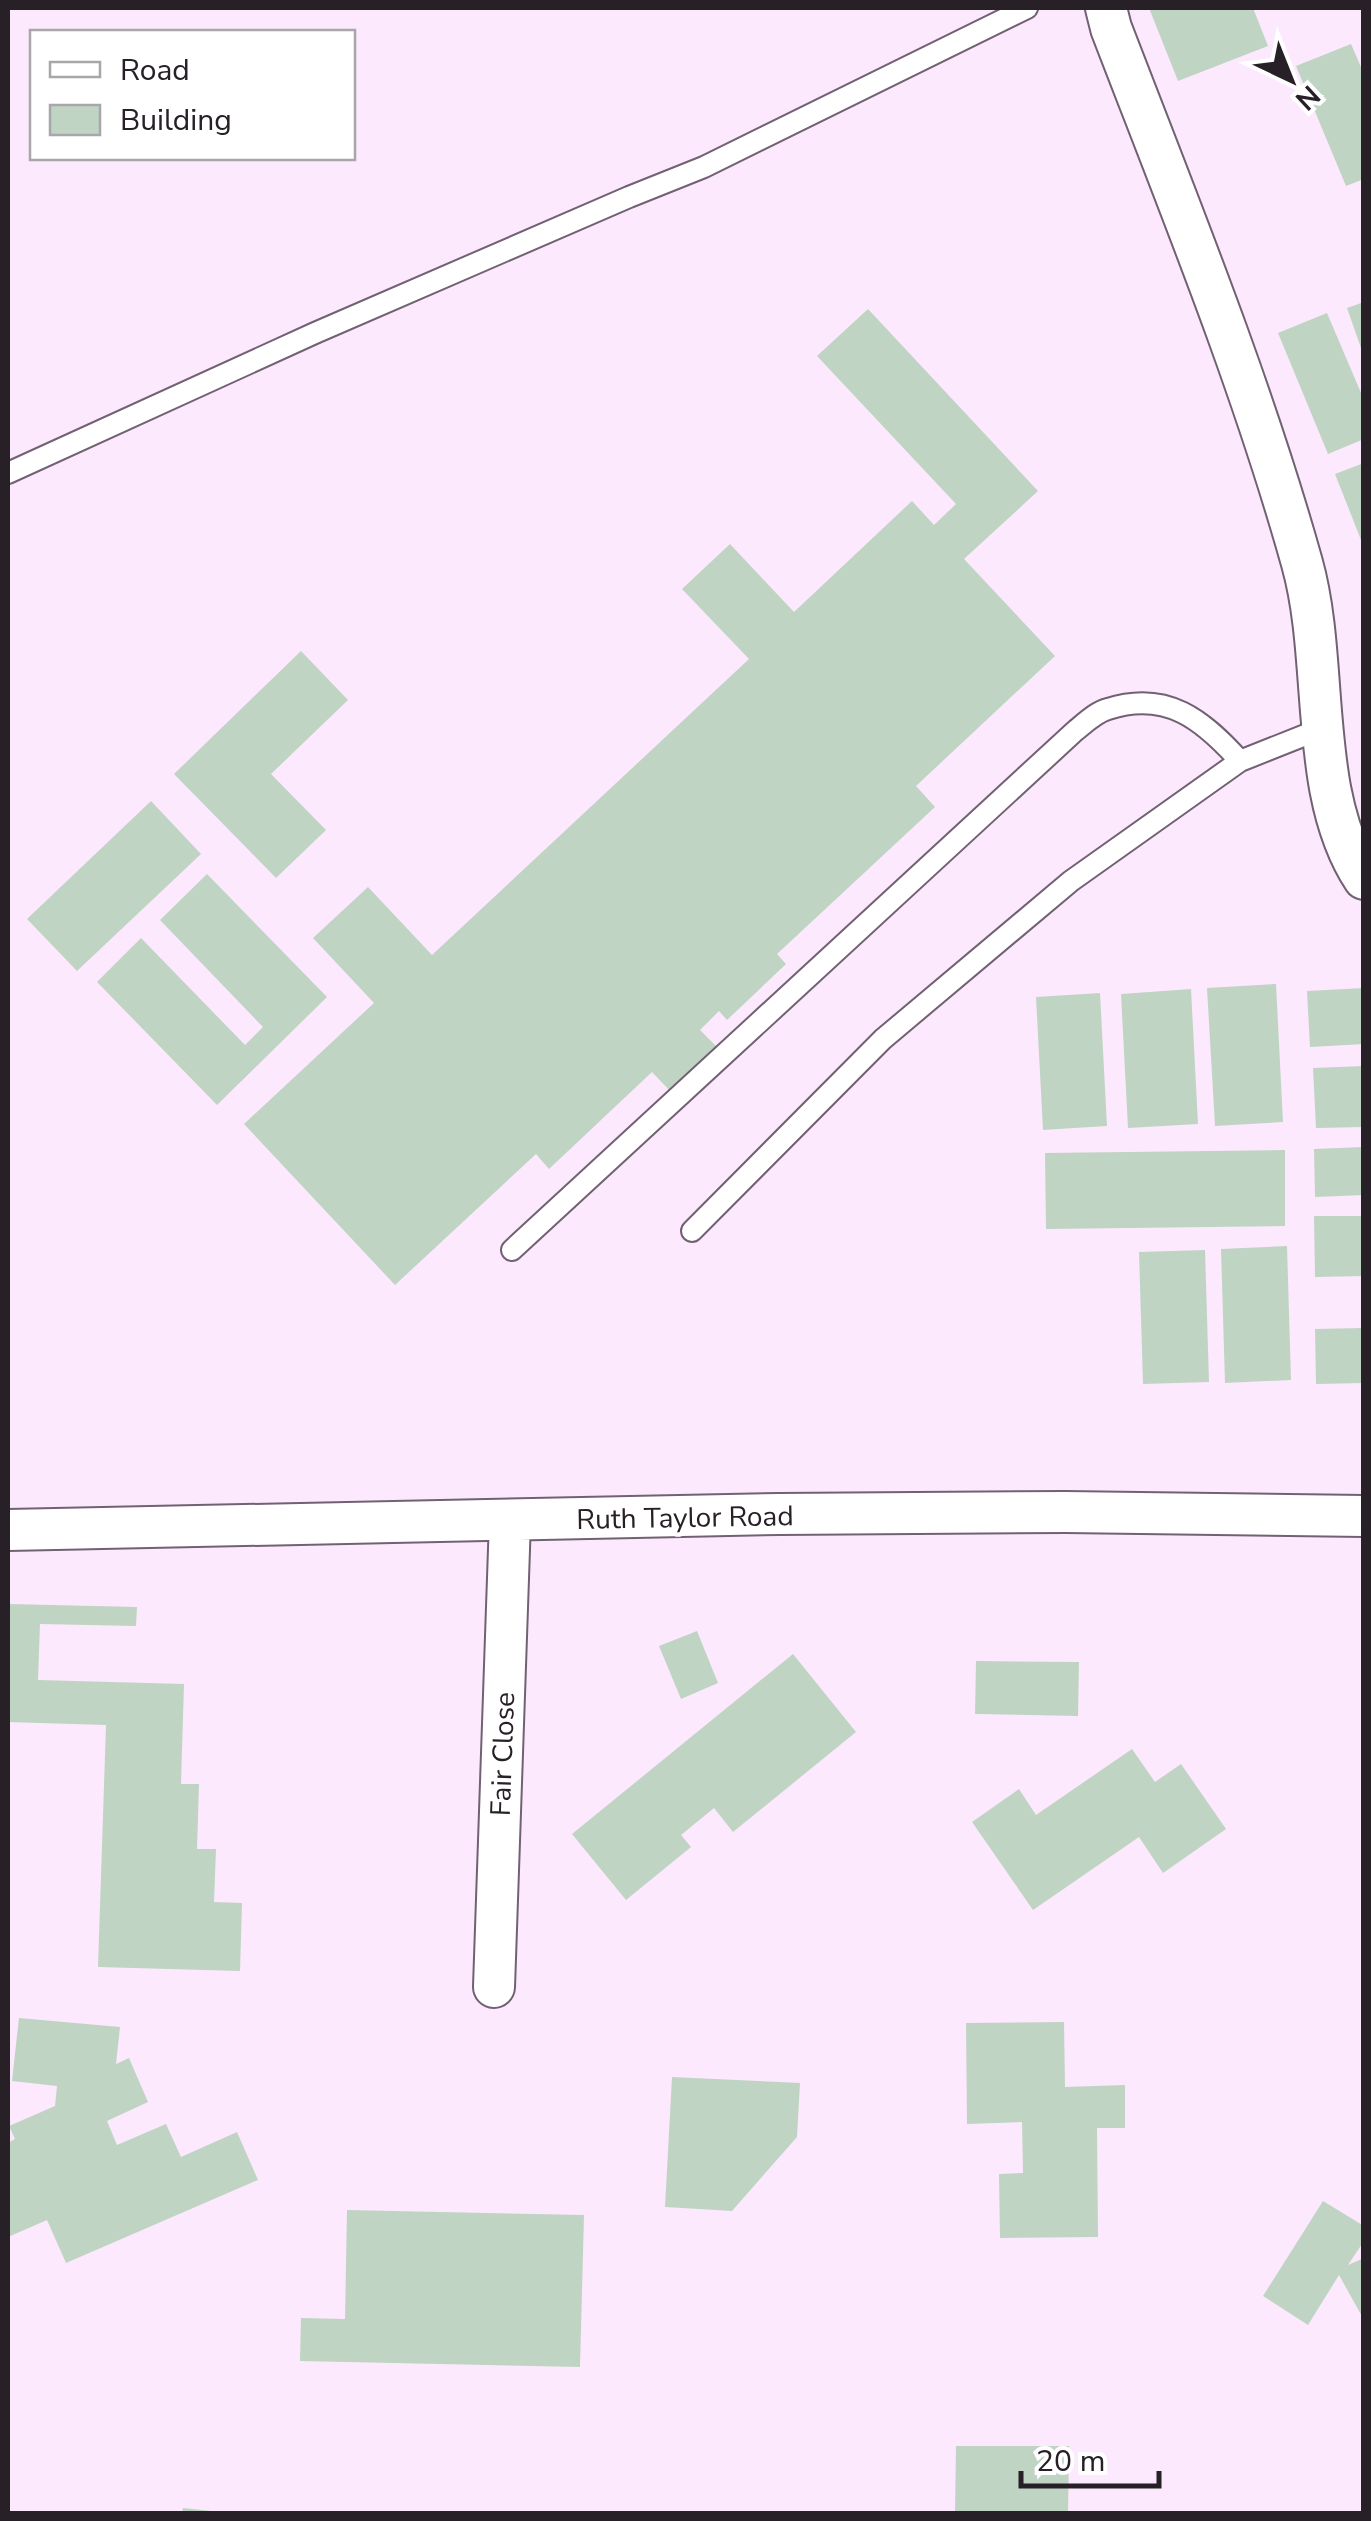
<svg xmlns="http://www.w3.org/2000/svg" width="1371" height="2521" viewBox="0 0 1371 2521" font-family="'Nunito Sans',sans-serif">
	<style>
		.building { fill: #c0d4c3 }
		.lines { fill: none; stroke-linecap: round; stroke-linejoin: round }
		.service-casing { stroke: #716172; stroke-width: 24 }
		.minor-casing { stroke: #716172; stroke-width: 44 }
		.service { stroke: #fff; stroke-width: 20 }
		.minor { stroke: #fff; stroke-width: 40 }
		.labels { text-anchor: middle; stroke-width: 9; stroke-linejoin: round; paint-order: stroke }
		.street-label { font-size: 28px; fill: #272027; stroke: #fff }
	</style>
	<rect width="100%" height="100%" fill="#fce9fd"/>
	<path class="building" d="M1149,8H1253L1268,46L1178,81Z
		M1351,44L1364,74V179L1346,186L1296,66Z
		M1364,302V347L1361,348L1347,308Z
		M868,309L1038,491L964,559L1055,656L916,786L935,807L777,954L786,964L727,1020L719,1011L700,1030L719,1049L672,1093L652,1072L549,1169L536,1154L395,1285L244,1124L374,1003L313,938L368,887L432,955L749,659L682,589L730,544L794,612L912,501L934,525L956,504L817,356Z
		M1327,313L1364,400V439L1328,454L1278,333Z
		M1364,463V545H1363L1335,474Z
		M301,651L348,700L271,774L326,830L276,878L174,774Z
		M151,801L201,854L77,971L27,919Z
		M207,874L327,997L217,1105L97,982L141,938L245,1045L263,1027L160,920Z
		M1276,984L1283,1122L1215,1126L1207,988Z
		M1364,988V1044L1310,1047L1307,991Z
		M1191,989L1198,1124L1128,1128L1121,994Z
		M1100,993L1107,1126L1043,1130L1036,997Z
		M1364,1066V1127L1316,1128L1313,1068Z
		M1364,1147V1195L1315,1197L1314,1149Z
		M1285,1150V1226L1046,1229L1045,1153Z
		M1314,1216H1364V1276L1315,1277Z
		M1287,1246L1291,1380L1225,1383L1221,1249Z
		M1205,1250L1209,1382L1143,1384L1139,1252Z
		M1364,1328V1383L1316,1384L1315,1329Z
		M8,1604L137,1607L136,1626L40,1624L38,1680L184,1684L181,1784H199L197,1849H216L214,1902L242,1903L240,1971L98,1967L106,1725L8,1722Z
		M697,1631L718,1683L681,1699L659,1646Z
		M793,1654L856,1732L733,1832L714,1808L681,1835L691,1847L626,1900L572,1834Z
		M976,1661L1079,1662L1078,1716L975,1714Z
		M1132,1749L1155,1782L1181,1764L1226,1829L1163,1873L1139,1837L1033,1910L972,1822L1019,1789L1036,1815Z
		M19,2018L120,2027L116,2064L129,2058L148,2102L107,2121L117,2145L166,2124L181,2157L237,2132L258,2180L66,2263L47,2220L8,2237V2143L15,2139L9,2126L55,2106L57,2086L12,2081Z
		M1064,2022L1065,2087L1125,2085V2128H1097L1098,2237L1000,2238L999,2174L1023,2173L1022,2122L967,2124L966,2023Z
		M672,2077L800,2083L797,2137L732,2211L665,2207Z
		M1323,2201L1364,2226V2241L1348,2265L1364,2258V2320L1339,2275L1308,2325L1263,2296Z
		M347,2210L584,2215L580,2367L300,2361L301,2318L345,2319Z
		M956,2446H1069L1068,2514H955Z
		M183,2508L212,2511V2514H182Z"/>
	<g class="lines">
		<defs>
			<path id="service" d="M8,473L315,333L629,197L704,167L1027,8
				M692,1231L883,1039L1071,881L1240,761L1323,728
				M512,1250L1075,731C1085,723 1096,712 1108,709C1167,690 1203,720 1240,761"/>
			<path id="minor" d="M1106,8L1111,28C1179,205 1251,381 1302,563C1330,662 1307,793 1364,879
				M8,1530L779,1514L1065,1512L1364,1516
				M494,1987L510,1520"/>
		</defs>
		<use href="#service" class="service-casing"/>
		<use href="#minor" class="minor-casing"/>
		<use href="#service" class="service"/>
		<use href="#minor" class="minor"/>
	</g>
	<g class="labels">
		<g class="street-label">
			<text transform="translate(685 1517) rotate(-1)" y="10">Ruth Taylor Road</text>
			<text transform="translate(502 1754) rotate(-88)" y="10">Fair Close</text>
		</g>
	</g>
	<rect width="1371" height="2521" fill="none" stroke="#272027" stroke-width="20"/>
	<rect x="30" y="30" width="325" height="130" fill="#ffffff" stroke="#a9a6a9" stroke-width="2.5"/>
	<rect x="50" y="62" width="50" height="15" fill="#ffffff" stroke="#a9a6a9" stroke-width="2.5"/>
	<text x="120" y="80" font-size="30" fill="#272027">Road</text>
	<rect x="50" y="105" width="50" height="30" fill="#c0d4c3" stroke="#a9a6a9" stroke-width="2.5"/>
	<text x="120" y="130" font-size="30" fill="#272027">Building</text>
	<g transform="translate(1291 80) rotate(137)" stroke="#ffffff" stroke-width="8" paint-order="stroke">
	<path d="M0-8L18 38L0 25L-18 38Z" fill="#272027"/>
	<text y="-15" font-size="28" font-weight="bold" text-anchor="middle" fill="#272027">N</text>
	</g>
	<path d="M1021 2471v15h138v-15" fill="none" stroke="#272027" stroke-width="5"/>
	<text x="1036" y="2471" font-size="30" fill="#272027" stroke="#ffffff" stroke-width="8" paint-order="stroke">20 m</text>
</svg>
